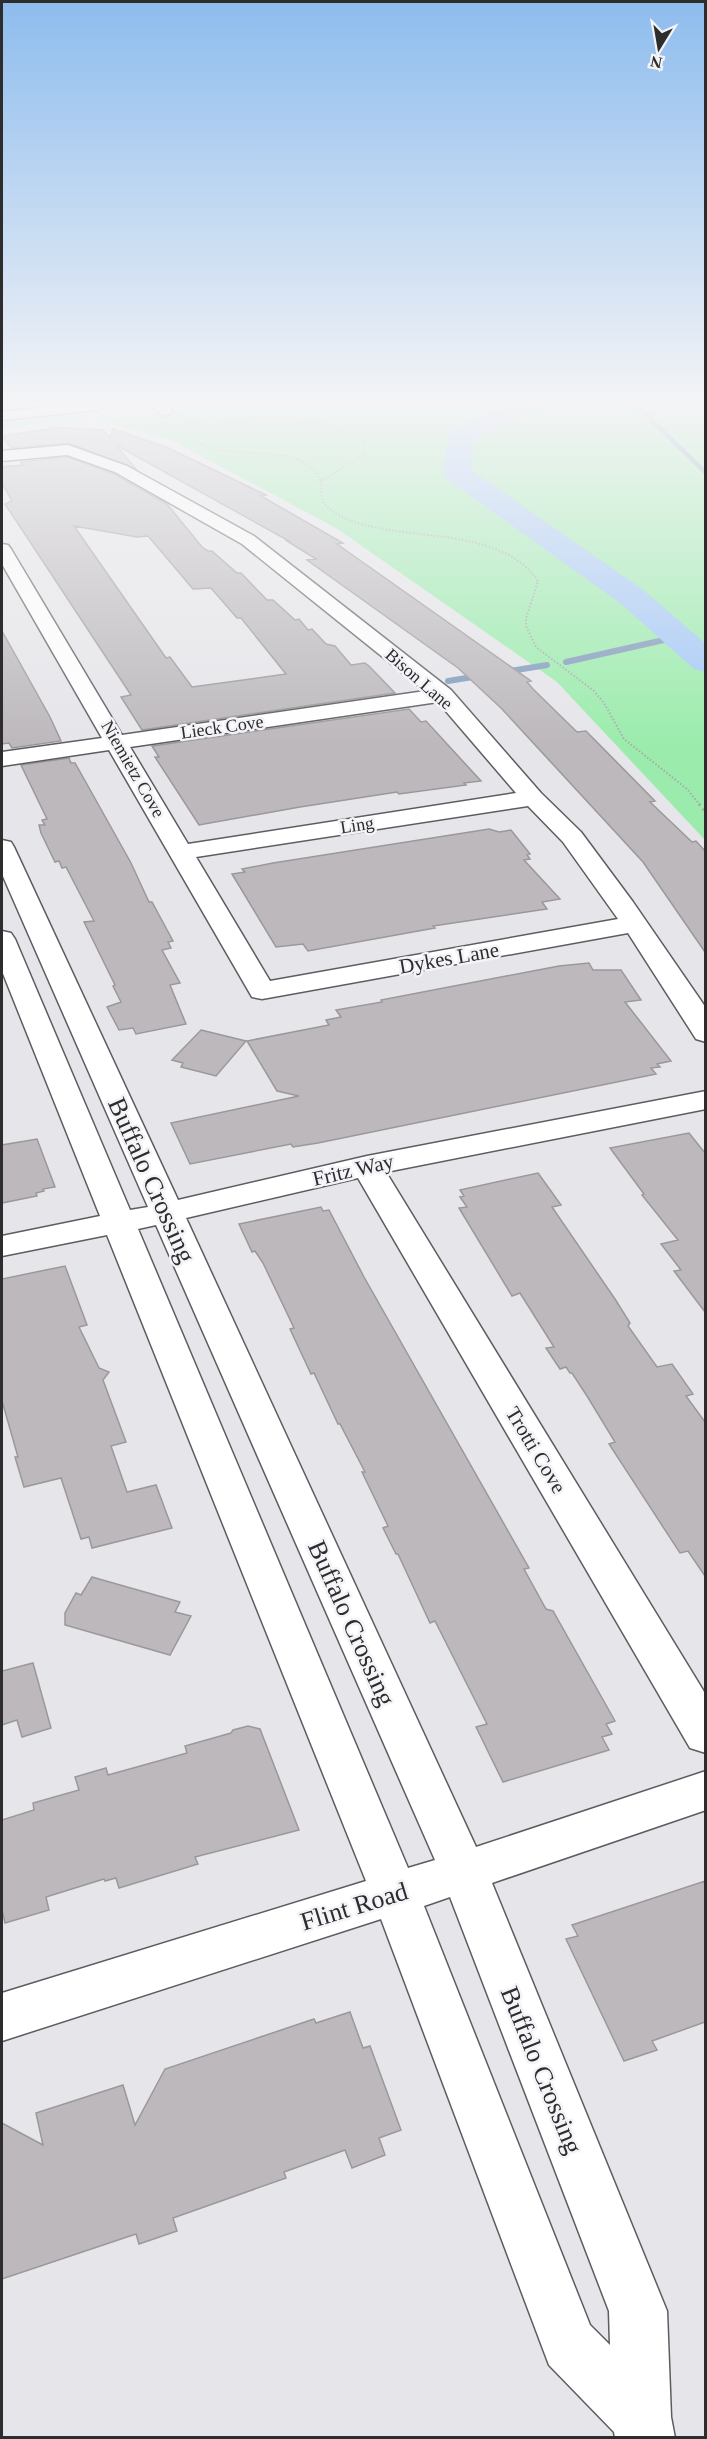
<svg xmlns="http://www.w3.org/2000/svg" width="707" height="2439" viewBox="0 0 707 2439" font-family="Georgia,serif">
	<style>
		.green { fill: #9becac }
		.lines { fill: none; stroke-linecap: round; stroke-linejoin: round }
		.stream-far1 { stroke: #809aba; stroke-width: 4.5 }
		.stream { stroke: #809aba; stroke-width: 6 }
		.river { fill: #a4c8f6; fill-rule: evenodd }
		.building { fill: #bcb8bc; stroke: #9b989b; stroke-width: 1.5; fill-rule: evenodd }
		.minor-casing { stroke: #5d5d61; stroke-width: 3 }
		.major-casing { stroke: #5d5d61; stroke-width: 3 }
		.path-far1 { stroke: #a9a9ac; stroke-width: 2; stroke-dasharray: 1.5 2; stroke-linecap: butt }
		.path { stroke: #a9a9ac; stroke-width: 3; stroke-dasharray: 2 4; stroke-linecap: butt }
		.minor { fill: #fff; fill-rule: evenodd }
		.major { fill: #fff; fill-rule: evenodd }
		.labels { text-anchor: middle; stroke-width: 5; stroke-linejoin: round; paint-order: stroke }
		.far-street-label { font-size: 18px; fill: #2d2d2e; stroke: #f3f3f8 }
		.street-label { font-size: 21px; fill: #2d2d2e; stroke: #f3f3f8 }
		.near-street-label { font-size: 26px; fill: #2d2d2e; stroke: #f3f3f8 }
	</style>
	<rect width="100%" height="100%" fill="#e6e6ea"/>
	<path class="green" d="M225,405H705V840L557,682L336,528L171,440L92,419L2,428V422L81,415L92,419Z"/>
	<g class="lines">
		<path class="stream-far1" d="M636,405L706,473"/>
		<path class="stream" d="M566,662L677,637
			M504,672L547,665
			M448,681L479,676"/>
		<path class="river" d="M510,405H543L540,410L474,439L471,470L642,589L706,644V672L694,669L620,603L447,479L443,473L448,435L452,430Z"/>
	</g>
	<path class="building" d="M51,427L103,430L110,438L113,429L166,447L266,495L261,496L343,543L337,544L531,681L527,682L533,689L577,732L586,731L655,801L650,802L692,842L696,841L705,851V952L643,862L501,708L458,668L307,560L316,559L287,541H289L116,445L136,469L69,443L11,448L2,436L49,429Z
		M67,457L114,474L167,504L202,547L208,551H212L237,573H241L267,600H273L295,620L299,619L308,630L312,629L326,644L335,646L351,665L365,663L369,666L395,693L142,730L121,697L131,695L5,504L12,501L2,483V467L23,465L21,462ZM74,526L137,537L148,536L193,589L211,588L237,618H241L286,674L192,687L170,657L166,658Z
		M2,631L50,717L61,741L12,748L9,743L2,744Z
		M409,709L421,722L426,721L481,781L464,783L466,785L399,794L397,792L300,807L199,825L155,757H159L152,746Z
		M69,758L71,763H75L88,786L131,863L149,902H152L173,941L168,942L171,948L162,950L180,983L170,985L186,1024L136,1034L133,1028L119,1030L107,1007L121,1002L113,986L115,985L84,922L94,921L66,867L62,868L59,861L55,862L41,833L39,825H45L42,820L47,819L21,765Z
		M489,829L499,832L511,830L530,854L527,855L530,859L524,860L560,899L542,902L547,909L433,926L435,928L308,951L303,944L276,947L232,874L245,872L242,869L273,863Z
		M589,963L593,970H621L641,1000L625,1002L671,1061L657,1064L660,1067L651,1068L656,1074L318,1143L293,1147L291,1144L190,1164L171,1123L299,1096L277,1091L247,1041L329,1025L326,1020L341,1017L336,1010L382,1002L381,1000L559,966Z
		M201,1030L246,1041L216,1076L181,1067L183,1063L172,1060Z
		M689,1133L705,1153V1312L674,1271L681,1270L661,1244L678,1240L642,1195L644,1194L610,1148Z
		M37,1139L55,1187L43,1189L44,1191L36,1193L37,1196L2,1203V1145Z
		M538,1173L561,1205L552,1207L615,1299L630,1323L628,1326L657,1367L672,1364L693,1394L686,1396L705,1422V1576L688,1551L680,1553L609,1444L615,1442L587,1396L572,1373H570L566,1367L560,1369L546,1348L554,1347L520,1293L512,1296L459,1208L467,1207L460,1197L464,1196L460,1190Z
		M321,1207L323,1211L329,1210L364,1277L529,1568L524,1569L546,1609L553,1611L615,1721L606,1724L612,1734L602,1737L609,1750L503,1782L476,1727L487,1724L435,1621L430,1623L398,1554H396L383,1528L388,1526L362,1472H365L340,1424H338L314,1373L311,1374L290,1329L294,1328L263,1263L255,1251L252,1252L239,1224Z
		M65,1266L87,1325L79,1327L99,1368L109,1372L103,1380L126,1442L111,1446L127,1492L156,1485L172,1528L92,1548L89,1537L81,1539L61,1478L24,1487L15,1457H18L2,1401V1279Z
		M92,1577L180,1602L175,1612L191,1616L170,1655L65,1625V1613L76,1593L81,1595Z
		M33,1663L51,1728L22,1737L17,1720L2,1725V1671Z
		M248,1726L260,1729L299,1830L195,1857L198,1864L119,1888L116,1878L105,1881L104,1879L46,1897L49,1910L5,1923L2,1910V1820L34,1810L33,1803L79,1790L75,1777L106,1768L108,1775L187,1753L185,1746L231,1733L233,1730Z
		M705,1881V2022L652,2041L657,2050L624,2061L566,1939L578,1936L572,1925Z
		M350,2012L363,2048L370,2046L401,2130L379,2138L385,2155L352,2168L345,2150L284,2172L286,2178L173,2218L177,2231L139,2244L136,2234L2,2279V2123L43,2145L36,2113L123,2085L135,2125L165,2069L314,2019L316,2023Z"/>
	<g class="lines">
		<defs>
			<path id="minor" d="M148,405H166L173,411L165,416Z
				M68,445L127,466L254,536L451,690L541,793L581,832L633,902L706,1008V1042L696,1039L628,933L262,999L252,997L109,750L2,766V752L102,738L2,564V544L8,545L11,549L122,735L425,691L242,544L115,472L67,455L2,461V451ZM438,702L516,793L188,844L130,747ZM528,806L563,842L618,919L270,981L196,857Z
				M2,840L11,842L14,847L178,1200L367,1156L706,1091V1109L386,1172L706,1695V1753L690,1748L358,1178L186,1218L476,1847L706,1771V1810L492,1883L667,2311L671,2417L675,2438H615L614,2432L549,2365L381,1919L2,2041V1993L366,1881L107,1235L2,1256V1236L100,1216L2,971V931L11,933L15,939L130,1210L148,1207L2,874ZM156,1225L435,1860L408,1868L138,1229ZM450,1897L609,2311L610,2345L590,2325L424,1906Z"/>
			<path id="major" d="M59,405H106L98,410L2,420V412Z"/>
		</defs>
		<use href="#minor" class="minor-casing"/>
		<use href="#major" class="major-casing"/>
		<path class="path-far1" d="M183,419L208,426
			M261,419C296,420 331,420 362,440L365,454L321,481C318,477 316,472 313,469C292,449 251,455 224,451C213,449 203,445 193,440V436C214,423 236,421 261,419Z
			M321,481L322,501C329,511 341,517 352,521C409,542 501,526 538,581L526,619V626L536,647L594,691L604,703L624,739L687,789L700,805"/>
		<path class="path" d="M699,804L706,813"/>
		<use href="#minor" class="minor"/>
		<use href="#major" class="major"/>
	</g>
	<linearGradient id="sky" x2="0" y2="1"><stop stop-color="#8dbcee"/><stop offset="0.54" stop-color="#f4f4f6"/><stop offset="1" stop-color="#f4f4f6" stop-opacity="0"/></linearGradient>
	<rect width="707" height="746" fill="url(#sky)"/>
	<g class="labels">
		<g class="far-street-label">
			<text transform="translate(419 679) rotate(41)" y="6">Bison Lane</text>
			<text transform="translate(222 727) rotate(-8)" y="6">Lieck Cove</text>
			<text transform="translate(133 769) rotate(60)" y="6">Niemietz Cove</text>
			<text transform="translate(357 825) rotate(-9)" y="6">Ling</text>
		</g>
		<g class="street-label">
			<text transform="translate(449 958) rotate(-10)" y="7">Dykes Lane</text>
			<text transform="translate(353 1170) rotate(-13)" y="7">Fritz Way</text>
			<text transform="translate(536 1450) rotate(59)" y="7">Trotti Cove</text>
		</g>
		<g class="near-street-label">
			<text transform="translate(152 1180) rotate(66)" y="9">Buffalo Crossing</text>
			<text transform="translate(352 1623) rotate(66)" y="9">Buffalo Crossing</text>
			<text transform="translate(354 1906) rotate(-17)" y="9">Flint Road</text>
			<text transform="translate(542 2070) rotate(68)" y="9">Buffalo Crossing</text>
		</g>
	</g>
	<rect width="707" height="2439" fill="none" stroke="#2d2d2e" stroke-width="6"/>
	<g transform="translate(659 48) rotate(191)" stroke="#f3f3f8" stroke-width="4.5" paint-order="stroke">
	<path d="M0-4.5L10 22L0 15L-10 22Z" fill="#2d2d2e"/>
	<text y="-9" font-size="16" font-weight="bold" text-anchor="middle" fill="#2d2d2e">N</text>
	</g>
</svg>
